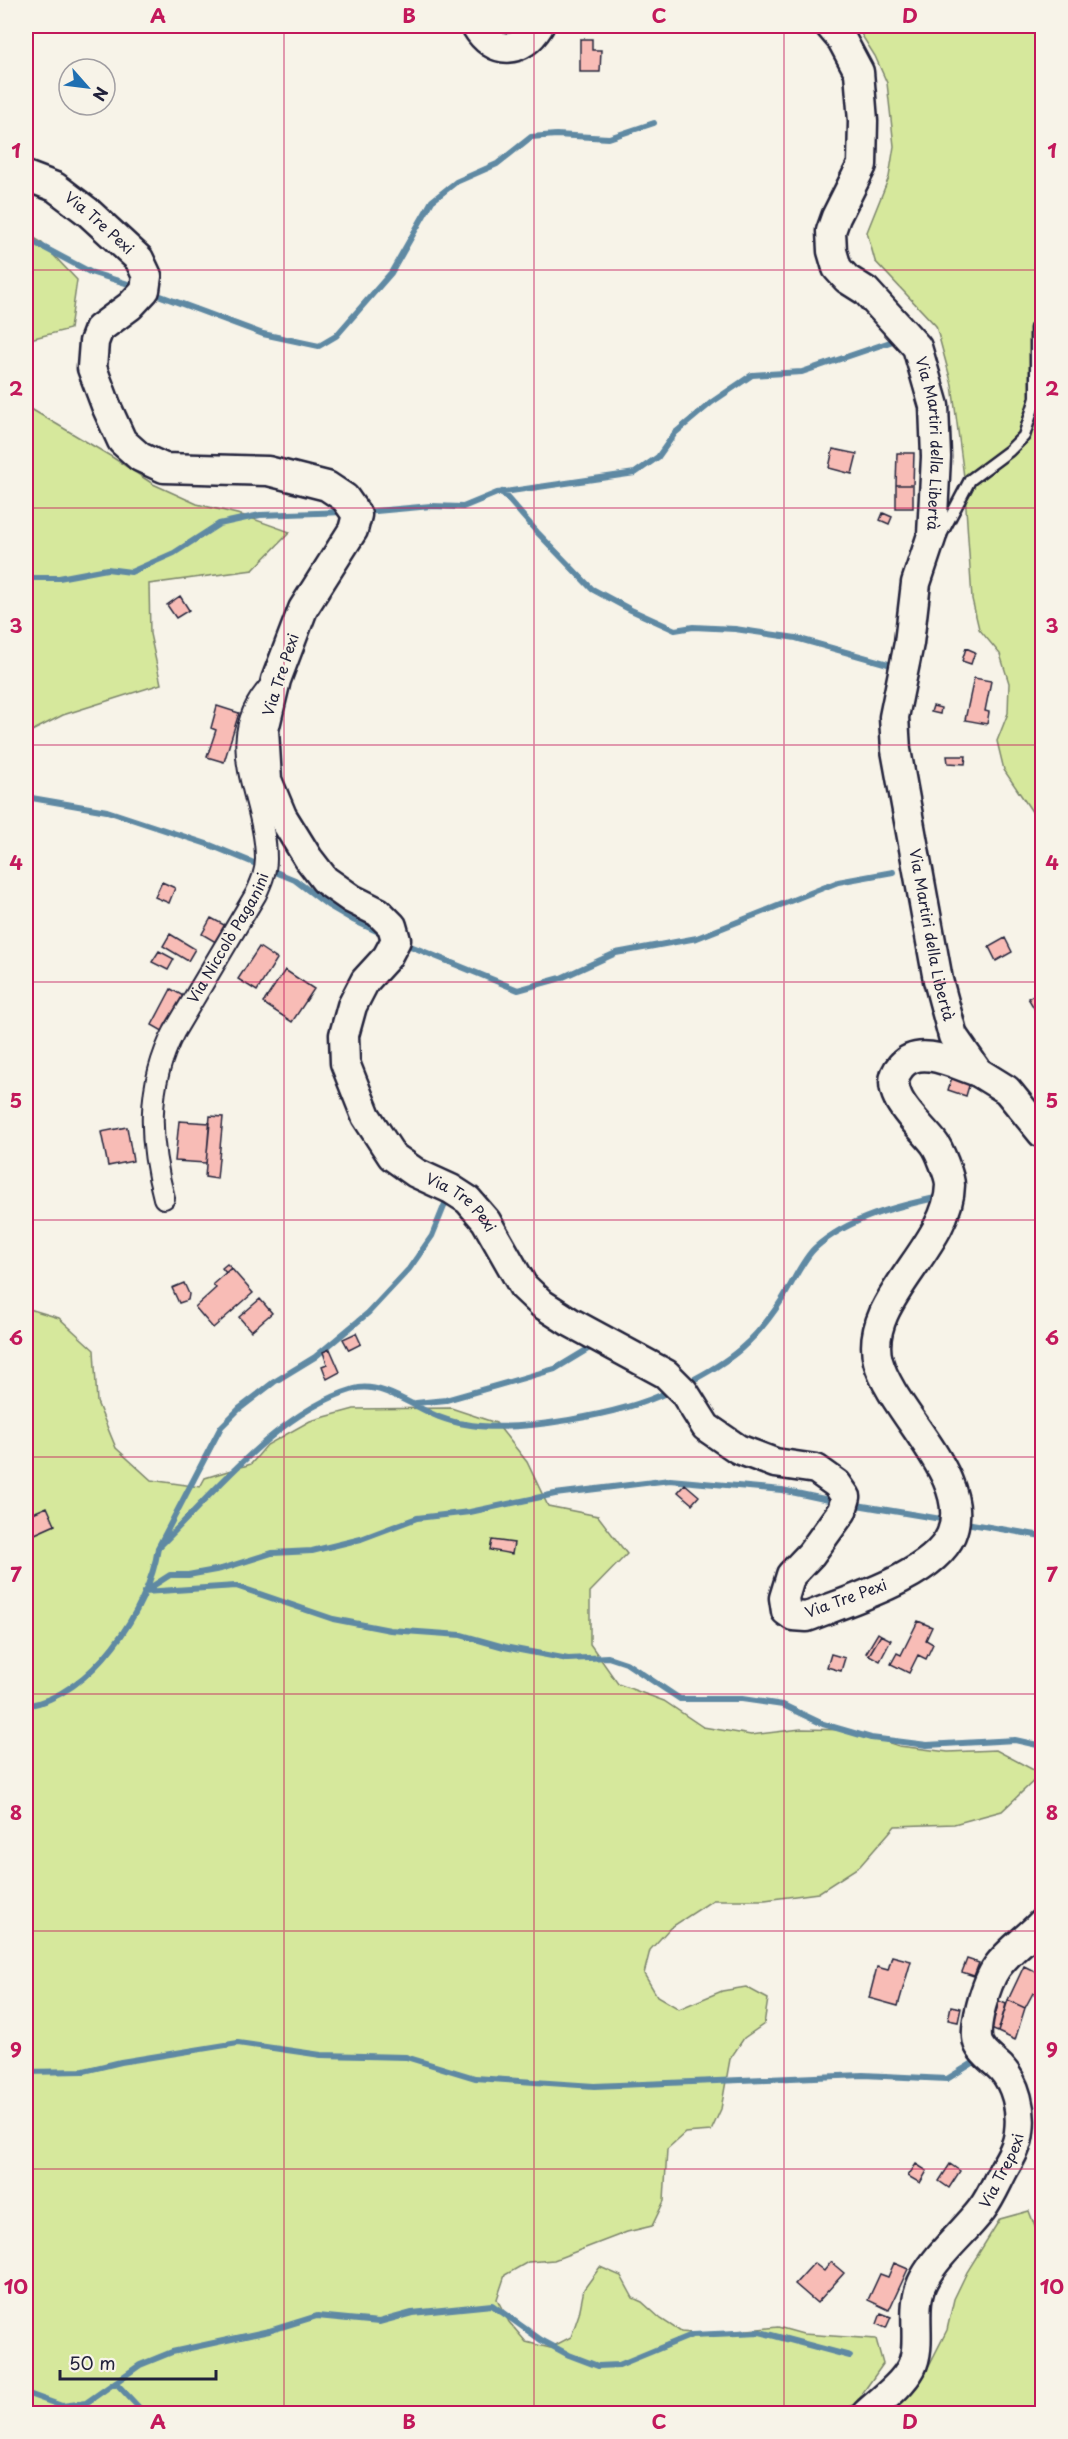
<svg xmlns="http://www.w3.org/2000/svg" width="1068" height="2439" viewBox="0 0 1068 2439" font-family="'Playpen Sans',sans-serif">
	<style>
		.green { fill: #d6e89c; stroke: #7c856c; stroke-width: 1.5 }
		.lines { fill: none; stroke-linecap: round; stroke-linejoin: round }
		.stream { stroke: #5f89a3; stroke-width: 6 }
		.building { fill: #f8bcb6; stroke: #22223b; stroke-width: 1.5 }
		.lane-casing { stroke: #22223b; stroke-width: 15 }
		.street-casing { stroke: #22223b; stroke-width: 24 }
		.secondary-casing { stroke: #22223b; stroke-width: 33 }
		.lane { stroke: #f7f3e8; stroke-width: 10 }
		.street { stroke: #f7f3e8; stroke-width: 20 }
		.secondary { stroke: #f7f3e8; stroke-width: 28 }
		.grid { fill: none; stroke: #c2185b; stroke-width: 1.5; stroke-opacity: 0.55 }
		.labels { text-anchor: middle; stroke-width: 4.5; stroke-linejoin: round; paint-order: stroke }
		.street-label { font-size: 15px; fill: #22223b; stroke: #f7f3e8 }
		.neatline { fill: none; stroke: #c2185b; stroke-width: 2 }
		.grid-label { font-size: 20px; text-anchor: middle; font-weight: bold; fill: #c2185b }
	</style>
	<rect width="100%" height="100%" fill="#f7f3e8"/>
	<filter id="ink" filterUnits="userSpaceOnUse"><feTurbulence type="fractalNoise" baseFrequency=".0167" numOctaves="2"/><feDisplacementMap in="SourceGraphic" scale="12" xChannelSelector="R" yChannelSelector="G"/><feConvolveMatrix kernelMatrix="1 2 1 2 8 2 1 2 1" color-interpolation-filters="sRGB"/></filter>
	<g filter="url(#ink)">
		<path class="green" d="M856,26H1042V823L1039,822L1004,770L997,741L1008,713L1009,683L1000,654L979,629L972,599L964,477L952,385L936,326L875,261L867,232L889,177L894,146L887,83L875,56Z
			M26,233L41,242L77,280L70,329L26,340Z
			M26,406L112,457L153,484L197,504L245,516L290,532L253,570L149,584L150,634L161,684L63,715L26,734Z
			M26,1308L59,1318L94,1350L97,1402L116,1448L151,1480L200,1487L205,1478L251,1464L267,1445L310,1421L354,1409L451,1408L496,1423L527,1462L548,1506L598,1516L627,1554L590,1592V1644L618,1684L664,1701L703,1727L751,1735L801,1729L850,1730L899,1746L948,1752L996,1750L1041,1774L1002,1811L954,1824L895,1826L860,1866L818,1893L765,1900H713L670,1928L650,1950L644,1974L657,1996L679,2009L722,1991L746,1987L768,1999L764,2024L744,2038L730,2059L721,2109L711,2131L685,2133L667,2149L664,2201L652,2226L627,2232L554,2260L528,2262L505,2275L497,2299L509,2322L526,2342L550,2348L571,2337L579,2314L584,2289L600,2267L621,2276L633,2298L642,2302L661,2319L681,2332L705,2334L778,2327L803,2334L876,2339L883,2364L855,2404L832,2414L26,2413Z
			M1029,2211L1042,2245V2413H892L920,2383L947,2330L954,2299L967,2272L1000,2219Z"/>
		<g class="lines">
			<path class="stream" d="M26,238L90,272L138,287
				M150,292L263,334L319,346L336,336L391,273L432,201L456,182L497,164L531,137L556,135L609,138L654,123
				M502,492L537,532L592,589L631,610L675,630L693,627L735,629L796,638L888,664
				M365,512L431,506L463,507L497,493L635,473L658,457L675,433L712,402L752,375L802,372L896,340
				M26,578H59L107,569L131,572L174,553L219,524L260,515L345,512
				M26,797L107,811L210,845L295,880L329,906L353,920L383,934
				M403,943L518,990L561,978L616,953L697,938L838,882L893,872
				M685,1384C731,1361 755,1342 783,1298C792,1284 803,1259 815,1248C848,1218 897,1206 940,1197
				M416,1403L446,1400L555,1369L593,1346
				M851,1504L947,1520
				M960,1522L1042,1536
				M158,1548C214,1493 277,1412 354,1389C381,1381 415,1408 439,1417C447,1420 457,1423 465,1424C516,1434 624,1414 670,1391
				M145,1591L170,1575H188L221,1569L272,1553L312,1551L361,1539L417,1518L470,1512L555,1494L670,1480L782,1490L838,1502
				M144,1592L236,1586L333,1619L390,1630L461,1635L504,1647L568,1659L608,1657L626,1663L680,1699H742L783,1705L823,1724L871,1738L927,1745L1015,1740L1042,1746
				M26,1706C91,1696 149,1610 158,1548L221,1427L239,1409L274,1382L315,1357L368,1313L409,1269L432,1236L445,1204
				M26,2072L84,2071L121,2062L238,2043L321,2055L406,2057L475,2078L594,2086L863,2075L947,2079L973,2063
				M116,2383L145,2414
				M26,2393L62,2406L86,2403L140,2365L172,2352L269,2331L317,2316L379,2322L412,2313L492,2305L541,2340L569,2355L598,2366L619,2365L692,2335L760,2332L850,2356"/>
		</g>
		<path class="building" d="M580,39H592V50H601L600,72H580Z
			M833,449L857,454L852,474L829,468Z
			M897,453H914L913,485H896Z
			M896,485H913V508H896Z
			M883,513L892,517L889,524L880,520Z
			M180,596L189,610L176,618L167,605Z
			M966,648L975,652L971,664L962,661Z
			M974,678L991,681L985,711L989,712L987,724L965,720Z
			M217,706L239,713L224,762L207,757L216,730L211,728Z
			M933,706L941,708L940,714L931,712Z
			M947,756H966L965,764L948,763Z
			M162,882L175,888L169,903L155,897Z
			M211,918L228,927L219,944L202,934Z
			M170,934L195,949L188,961L163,946Z
			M1005,938L1012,952L996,961L989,947Z
			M259,947L277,959L257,991L238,979Z
			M159,951L174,959L168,970L152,962Z
			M285,970L314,989L292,1022L263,1003Z
			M171,989L185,997L166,1033L152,1025Z
			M1039,992L1042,998V1010L1037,1013L1028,998Z
			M953,1074L971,1079L966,1096L948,1090Z
			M210,1116L223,1117L217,1179L205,1177Z
			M179,1121L210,1123L206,1163L175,1161Z
			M127,1127L133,1161L108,1166L101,1132Z
			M227,1264L231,1268L226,1273L222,1268Z
			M231,1268L253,1293L213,1328L195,1307L216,1288L213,1284Z
			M184,1283L189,1294L188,1300L179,1303L172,1288Z
			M260,1299L272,1313L251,1331L239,1317Z
			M356,1333L361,1344L349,1350L343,1339Z
			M330,1349L340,1372L327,1379L322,1366L327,1364L323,1352Z
			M685,1484L699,1496L692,1504L678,1492Z
			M47,1507L55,1525L26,1538V1516Z
			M492,1540L514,1543L512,1554L490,1550Z
			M918,1621L932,1627L926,1640L933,1644L926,1659L918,1655L909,1673L891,1664L897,1653L901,1655Z
			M878,1633L881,1635L869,1655L866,1653Z
			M881,1635L891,1640L880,1661L869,1655Z
			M831,1654L845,1658L841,1671L827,1667Z
			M892,1956L911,1961L898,2006L869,1998L877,1967L888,1970Z
			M967,1959L979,1963L974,1976L962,1972Z
			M1024,1966L1042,1975V1981L1036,1995L1033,1993L1025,2008L1008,2000Z
			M1008,2000L1025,2008L1015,2040L998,2032Z
			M999,2001L1006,2004L998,2032L991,2029Z
			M951,2006L961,2008L958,2022L948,2020Z
			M916,2164L927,2171L920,2183L908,2176Z
			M950,2164L960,2171L949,2188L939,2181Z
			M831,2262L844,2273L817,2303L795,2284L814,2263L824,2271Z
			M894,2263L908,2269L889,2310L868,2300L880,2274L888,2277Z
			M881,2313L891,2317L886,2328L877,2324Z"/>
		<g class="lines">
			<defs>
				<path id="lane" d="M941,535L970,480L1009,451L1024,436L1036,398V328"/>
				<g id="street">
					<path id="s1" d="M164,1198C149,1142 146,1085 174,1032L256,894C261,883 266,872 266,859C266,795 218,742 272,684"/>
				</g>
				<g id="secondary">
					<path d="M476,26C494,56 522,54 539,26"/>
					<path id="s2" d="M830,26L842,40L859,72L863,121L862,165L836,217L831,231L832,251L837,268L847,279L866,291L917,347L934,406L936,457L932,535L916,583L909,643L894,717L896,750L938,980L953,1036L978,1072L1007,1090L1042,1133"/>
					<path id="s3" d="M26,176L55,187L88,212L139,259L147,276L145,290L130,306L99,329L94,342L92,368L107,408L122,441L140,457L164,468L268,471L327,486L345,498L357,515L353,530L303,609L276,680L264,730L267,780L282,816L308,858L325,880L352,899L378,912L392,926L396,940L387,957L365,981L352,1006L344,1035L345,1063L366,1116L392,1156L416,1173L451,1189L468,1200L486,1221L523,1286L542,1304L570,1322L666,1374L684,1392L706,1427L738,1449L775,1463L816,1469L837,1484L846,1497L842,1511L811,1554L791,1575L784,1598L786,1611L793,1616L807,1617C847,1601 933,1576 951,1535C975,1479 892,1413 878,1361C862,1301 949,1247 950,1185C950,1176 939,1149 934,1143C920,1124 878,1092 901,1066C920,1044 956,1065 978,1072"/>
					<path id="s4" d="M866,2414C881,2400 901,2386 911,2368C924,2342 908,2308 924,2279C939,2252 964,2233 982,2209C991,2197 997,2182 1004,2169C1011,2157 1018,2145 1019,2132C1022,2110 1016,2084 1001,2068C993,2060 984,2055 979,2045C971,2030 987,1981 997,1967C1009,1950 1028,1938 1042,1923"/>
				</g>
			</defs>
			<use href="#lane" class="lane-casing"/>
			<use href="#street" class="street-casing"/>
			<use href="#secondary" class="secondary-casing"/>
			<use href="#lane" class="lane"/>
			<use href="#street" class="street"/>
			<use href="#secondary" class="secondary"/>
		</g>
	</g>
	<path class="grid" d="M284,26V2414M534,26V2414M784,26V2414M26,270H1042M26,508H1042M26,745H1042M26,982H1042M26,1220H1042M26,1457H1042M26,1694H1042M26,1931H1042M26,2169H1042"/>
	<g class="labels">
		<g class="street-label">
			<text dy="5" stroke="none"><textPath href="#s3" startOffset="88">Via Tre Pexi</textPath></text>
			<text dy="5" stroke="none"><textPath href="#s2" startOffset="470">Via Martiri della Libertà</textPath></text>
			<text transform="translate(281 675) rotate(-72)" y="5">Via Tre Pexi</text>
			<text dy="5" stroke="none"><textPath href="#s2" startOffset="970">Via Martiri della Libertà</textPath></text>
			<text dy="5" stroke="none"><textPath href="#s1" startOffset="279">Via Niccolò Paganini</textPath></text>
			<text dy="5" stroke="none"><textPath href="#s3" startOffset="1438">Via Tre Pexi</textPath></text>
			<text transform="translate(846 1599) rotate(-20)" y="5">Via Tre Pexi</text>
			<text dy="5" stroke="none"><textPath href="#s4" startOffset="290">Via Trepexi</textPath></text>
		</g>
	</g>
	<rect width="1068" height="2439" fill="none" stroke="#f7f3e8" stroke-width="66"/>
	<g transform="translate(87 87) rotate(118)"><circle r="28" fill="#f7f3e8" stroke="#a29fa3" stroke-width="1.5"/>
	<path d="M0-4.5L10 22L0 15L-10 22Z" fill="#1f6fb2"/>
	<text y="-9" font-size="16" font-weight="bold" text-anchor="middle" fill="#22223b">N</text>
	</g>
	<path d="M60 2370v9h156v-9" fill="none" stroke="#22223b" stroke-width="3"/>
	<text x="69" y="2370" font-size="18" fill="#22223b" stroke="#f7f3e8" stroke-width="4.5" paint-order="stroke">50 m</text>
	<rect x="33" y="33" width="1002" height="2373" class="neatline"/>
	<g class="grid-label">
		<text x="158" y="23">A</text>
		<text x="409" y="23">B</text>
		<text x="659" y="23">C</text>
		<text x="910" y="23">D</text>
		<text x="16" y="158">1</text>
		<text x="1052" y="158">1</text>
		<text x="16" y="396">2</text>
		<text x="1052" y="396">2</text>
		<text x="16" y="633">3</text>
		<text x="1052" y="633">3</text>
		<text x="16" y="870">4</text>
		<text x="1052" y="870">4</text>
		<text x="16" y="1108">5</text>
		<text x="1052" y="1108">5</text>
		<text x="16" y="1345">6</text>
		<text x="1052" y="1345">6</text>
		<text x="16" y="1582">7</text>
		<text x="1052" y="1582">7</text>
		<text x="16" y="1820">8</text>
		<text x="1052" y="1820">8</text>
		<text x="16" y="2057">9</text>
		<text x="1052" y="2057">9</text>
		<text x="16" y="2294">10</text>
		<text x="1052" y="2294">10</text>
		<text x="158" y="2429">A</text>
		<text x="409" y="2429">B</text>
		<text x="659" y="2429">C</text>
		<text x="910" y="2429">D</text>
	</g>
</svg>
